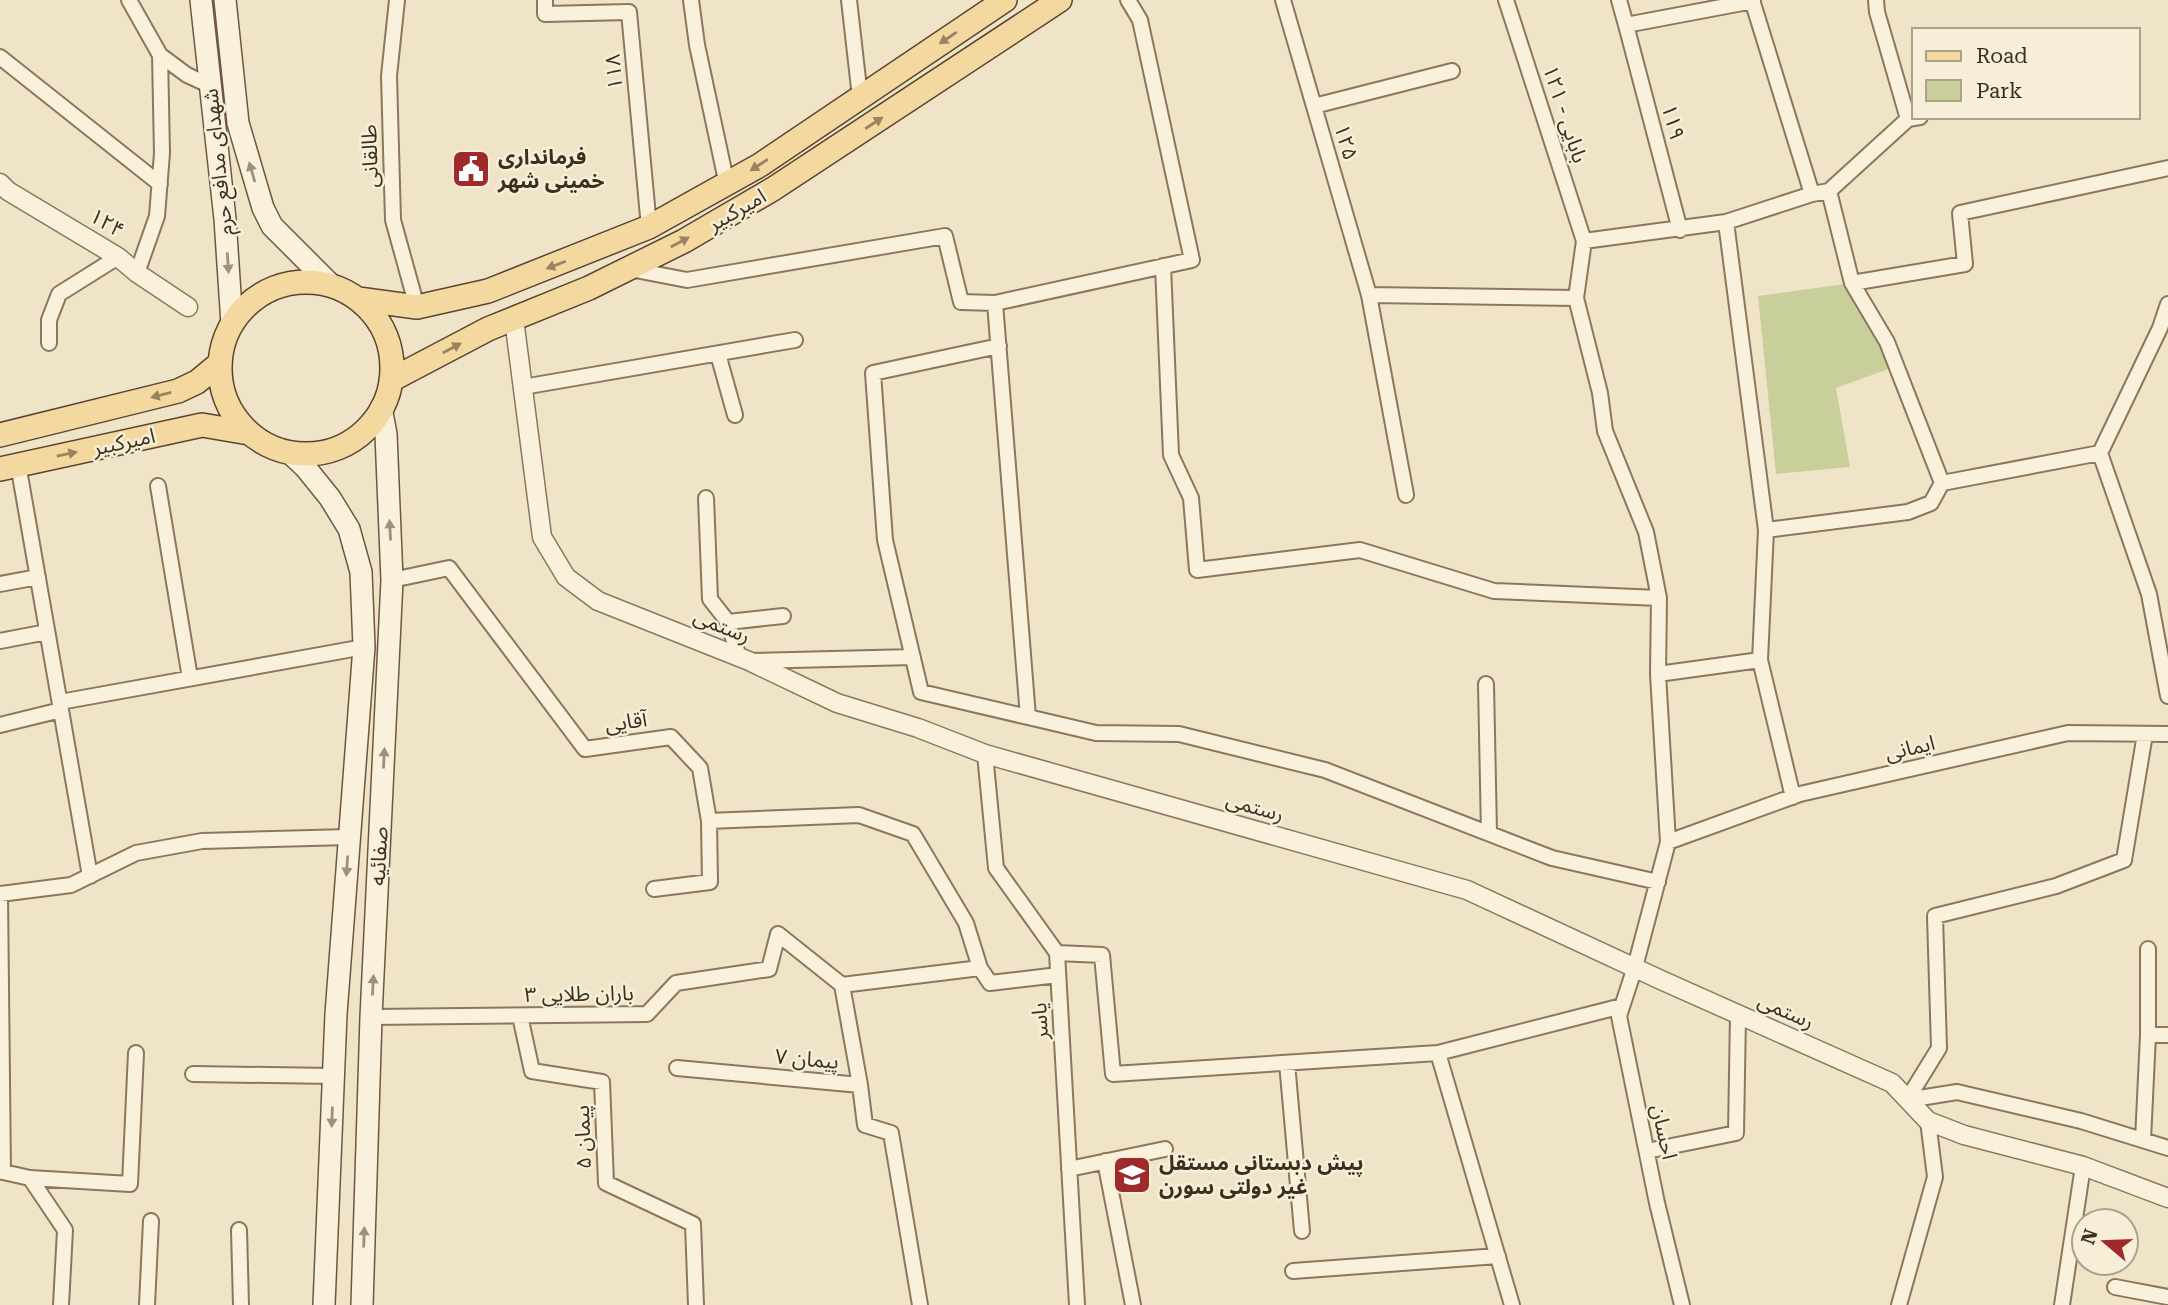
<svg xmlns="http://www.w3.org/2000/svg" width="2168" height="1305" viewBox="0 0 2168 1305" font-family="'Roboto Serif','Noto Sans Arabic',serif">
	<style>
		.green { fill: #c9cf9b }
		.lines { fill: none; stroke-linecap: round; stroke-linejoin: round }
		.minor-casing { stroke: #8d765c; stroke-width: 18 }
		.tertiary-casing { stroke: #8d765c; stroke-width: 21 }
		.secondary-casing { stroke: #6f573f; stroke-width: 24 }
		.primary-casing { stroke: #5b4430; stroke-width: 26 }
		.minor { stroke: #faf1dc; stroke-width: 14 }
		.tertiary { stroke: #faf1dc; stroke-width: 18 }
		.secondary { stroke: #faf1dc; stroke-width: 21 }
		.primary { stroke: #f3d9a0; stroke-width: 23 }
		.oneway { fill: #988460 }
		.oneway2 { fill: #9c907e }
		.labels { text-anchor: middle; stroke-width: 5; stroke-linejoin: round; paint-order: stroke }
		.street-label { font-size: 21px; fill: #3d2e20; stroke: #f7eed8 }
		.poi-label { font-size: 21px; font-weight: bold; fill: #3d2e20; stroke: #f7eed8; text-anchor: start }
	</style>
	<rect width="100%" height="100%" fill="#f0e4c8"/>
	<path class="green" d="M1852,283L1897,366L1836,388L1850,467L1776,474L1758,296Z"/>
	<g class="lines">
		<defs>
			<path id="minor" d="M129,0L160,55L187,75L211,86
				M397,0L389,76L393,220L417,307
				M545,0V14L629,12L649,227
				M691,0L697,45L727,185
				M849,0L860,97
				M1128,0L1140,20L1192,260L995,303L1028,717L1096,733L1179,734L1325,770L1552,858L1658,882
				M1283,0L1369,295L1576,298
				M1506,0L1584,241
				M1619,0L1626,25
				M1752,0L1812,194
				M1876,0L1877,12L1908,119
				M0,57L160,184
				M1314,106L1452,71
				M1829,191L1908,119L1920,117
				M1680,230L1626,25L1753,1
				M1163,266L1171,455L1191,498L1197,570L1360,550L1494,591L1659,598
				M630,269L687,280L945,236L961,302L995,303
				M137,273L157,216L162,153L160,55
				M1852,283L1965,264L1960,213L2168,168
				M1369,295L1406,495
				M2168,304L2160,328L2100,453L2149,594L2168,696
				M49,343V320L59,294L118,257
				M999,346L873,373L885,540L921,692L1028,717
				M718,354L735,415
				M523,387L795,340
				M18,464L90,876
				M1942,483L2100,453
				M158,486L190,678
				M706,498L710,599L728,622
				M1766,530L1760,660L1793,797
				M392,580L449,568L585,749L671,737L700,768L709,821L859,815L913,834L966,923L980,968L990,983L1058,975
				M0,584L38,577
				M0,641L47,632
				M739,657L728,622L783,616
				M750,661L913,657
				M1658,674L1760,660
				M1486,684L1489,833
				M60,702L364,647
				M0,725L61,710
				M985,754L996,868L1057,953L1077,1305
				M1668,842L1800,794L2068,733L2168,734
				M654,889L710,882L709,821
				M1057,953L1102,955L1113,1074L1438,1053
				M842,985L860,1085
				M520,1016L532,1071L602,1082L606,1183L693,1224L696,1305
				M371,1017L647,1014L676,983L769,969L778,934L842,985L980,968
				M2148,1035H2168
				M136,1053L130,1184L30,1178L3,1172L0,894L71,885L136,853L202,841L349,837
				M1287,1063L1302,1231
				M677,1068L860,1085L865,1125L891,1133L920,1305
				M193,1074L333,1076
				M1907,1100L1939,1048L1935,916L2056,886L2124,860L2145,734
				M1907,1100L1957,1092L2081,1121L2168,1148
				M2143,1140L2148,1035V949
				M1647,1151L1736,1133L1738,1015
				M1105,1161L1133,1305
				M1069,1169L1165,1149
				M30,1178L65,1230L61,1305
				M239,1230L241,1305
				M1293,1271L1498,1256
				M2115,1287L2168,1297
				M147,1305L151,1221
				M1512,1305L1438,1053L1622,1006
				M1682,1305L1657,1203L1619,1016L1635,967L1668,842L1658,674L1659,598L1646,532L1605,431L1600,393L1576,298L1584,241L1726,222L1812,194L1829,191L1852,283L1887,342L1942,483L1931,503L1908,512L1766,530L1726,222
				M1899,1305L1935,1177L1928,1121
				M2062,1305L2083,1166"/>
			<path id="tertiary" d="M0,183L8,191L118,257L137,273L188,307
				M514,319L542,537L566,577L598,601L749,661L837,703L918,728L985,754L1467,890L1661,980L1892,1083L1928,1121L1964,1135L2083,1166L2168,1198"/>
			<path id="secondary" d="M201,0L225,219L232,324
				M225,0L238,123L263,208L272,226L331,285
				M290,453L305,467L330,498L349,529L361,572L364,647L336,1014L324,1305
				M362,1305L371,1017L392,580L386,434L381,408"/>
			<path id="primary" d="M220 368a86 86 0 1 1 172 0a86 86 0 1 1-172 0Z
				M358,299L417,307L488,291L649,227L760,165L1005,0
				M391,380L488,329L589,288L684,241L773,189L1060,0
				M0,435L178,391L197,382L220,363
				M0,469L202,425L249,433"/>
		</defs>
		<use href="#minor" class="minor-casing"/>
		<use href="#tertiary" class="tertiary-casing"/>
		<use href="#secondary" class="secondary-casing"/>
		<use href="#primary" class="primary-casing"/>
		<use href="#minor" class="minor"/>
		<use href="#tertiary" class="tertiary"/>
		<use href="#secondary" class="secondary"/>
		<use href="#primary" class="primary"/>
	</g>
	<defs><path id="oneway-solid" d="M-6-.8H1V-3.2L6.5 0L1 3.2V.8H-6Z" transform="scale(1.75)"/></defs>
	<g class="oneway">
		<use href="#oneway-solid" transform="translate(948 38) rotate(146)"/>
		<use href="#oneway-solid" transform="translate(874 123) rotate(-33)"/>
		<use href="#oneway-solid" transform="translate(759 165) rotate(147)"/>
		<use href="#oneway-solid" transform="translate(680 242) rotate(-28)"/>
		<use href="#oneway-solid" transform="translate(556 265) rotate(159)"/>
		<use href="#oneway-solid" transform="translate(452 348) rotate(-28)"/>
		<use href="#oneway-solid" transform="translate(161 395) rotate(166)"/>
		<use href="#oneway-solid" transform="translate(67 454) rotate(-12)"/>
	</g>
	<g class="oneway2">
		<use href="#oneway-solid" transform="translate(252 172) rotate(-106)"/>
		<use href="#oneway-solid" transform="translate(228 263) rotate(86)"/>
		<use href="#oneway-solid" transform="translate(390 530) rotate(-93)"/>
		<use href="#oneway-solid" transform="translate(384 758) rotate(-87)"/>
		<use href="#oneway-solid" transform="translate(347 866) rotate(94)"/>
		<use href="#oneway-solid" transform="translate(373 985) rotate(-87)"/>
		<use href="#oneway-solid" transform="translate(332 1117) rotate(92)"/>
		<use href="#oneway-solid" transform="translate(364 1237) rotate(-88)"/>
	</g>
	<defs>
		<symbol id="civic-square" viewBox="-11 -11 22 22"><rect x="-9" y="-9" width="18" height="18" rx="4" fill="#9e2a2b" stroke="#f7eed8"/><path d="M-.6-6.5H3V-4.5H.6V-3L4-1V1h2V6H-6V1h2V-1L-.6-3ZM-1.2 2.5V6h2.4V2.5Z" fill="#fff"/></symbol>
		<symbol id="school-square" viewBox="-11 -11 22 22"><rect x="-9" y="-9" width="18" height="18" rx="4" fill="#9e2a2b" stroke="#f7eed8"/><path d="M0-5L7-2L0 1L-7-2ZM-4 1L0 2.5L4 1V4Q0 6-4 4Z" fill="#fff"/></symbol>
	</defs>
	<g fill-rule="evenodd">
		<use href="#civic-square" x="449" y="147" width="44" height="44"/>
		<use href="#school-square" x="1110" y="1153" width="44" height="44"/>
	</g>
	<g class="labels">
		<g class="street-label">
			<text transform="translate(614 72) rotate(-95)" y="7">۱۱۸</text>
			<text transform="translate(1565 114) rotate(72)" y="7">بابایی - ۱۲۱</text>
			<text transform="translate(1673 122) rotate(75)" y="7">۱۱۹</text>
			<text transform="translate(1346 142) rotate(74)" y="7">۱۲۵</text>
			<text transform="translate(370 156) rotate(-92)" y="7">طالقانی</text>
			<text transform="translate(218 162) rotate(-96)" y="7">شهدای مدافع حرم</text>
			<text transform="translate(737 210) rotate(-30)" y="7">امیرکبیر</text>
			<text transform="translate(107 223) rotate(31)" y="7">۱۲۴</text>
			<text transform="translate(124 442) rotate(-12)" y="7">امیرکبیر</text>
			<text transform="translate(722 626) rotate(22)" y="7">رستمی</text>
			<text transform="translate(626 722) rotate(-8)" y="7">آقایی</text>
			<text transform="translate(1910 748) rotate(-13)" y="7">ایمانی</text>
			<text transform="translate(1255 807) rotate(16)" y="7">رستمی</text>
			<text transform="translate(379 856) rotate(-87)" y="7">صفائیه</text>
			<text transform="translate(579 994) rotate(-1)" y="7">باران طلایی ۳</text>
			<text transform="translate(1786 1011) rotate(24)" y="7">رستمی</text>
			<text transform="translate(1040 1021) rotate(-93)" y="7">یاسر</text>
			<text transform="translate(807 1059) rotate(5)" y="7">پیمان ۷</text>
			<text transform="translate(1664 1132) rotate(78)" y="7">احسان</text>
			<text transform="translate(583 1137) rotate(-92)" y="7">پیمان ۵</text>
		</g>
		<g class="poi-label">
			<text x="498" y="164">فرمانداری<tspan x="498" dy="24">خمینی شهر</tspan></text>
			<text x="1159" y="1170">پیش دبستانی مستقل<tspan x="1159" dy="24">غیر دولتی سورن</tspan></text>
		</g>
	</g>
	<rect x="1912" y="28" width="228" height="91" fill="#f7eed8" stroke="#ada18e" stroke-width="2"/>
	<rect x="1926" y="51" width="35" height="10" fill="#f3d9a0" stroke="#ada18e" stroke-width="2"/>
	<text x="1976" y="63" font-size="21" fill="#3d2e20">Road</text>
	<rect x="1926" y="80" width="35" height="21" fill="#c9cf9b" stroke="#ada18e" stroke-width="2"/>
	<text x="1976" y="98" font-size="21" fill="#3d2e20">Park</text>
	<g transform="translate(2105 1242) rotate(289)"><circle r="33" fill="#f7eed8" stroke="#ada18e" stroke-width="2"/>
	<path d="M0-5L12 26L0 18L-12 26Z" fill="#9e2a2b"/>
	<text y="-10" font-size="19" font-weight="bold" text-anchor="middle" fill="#3d2e20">N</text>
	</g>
</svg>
